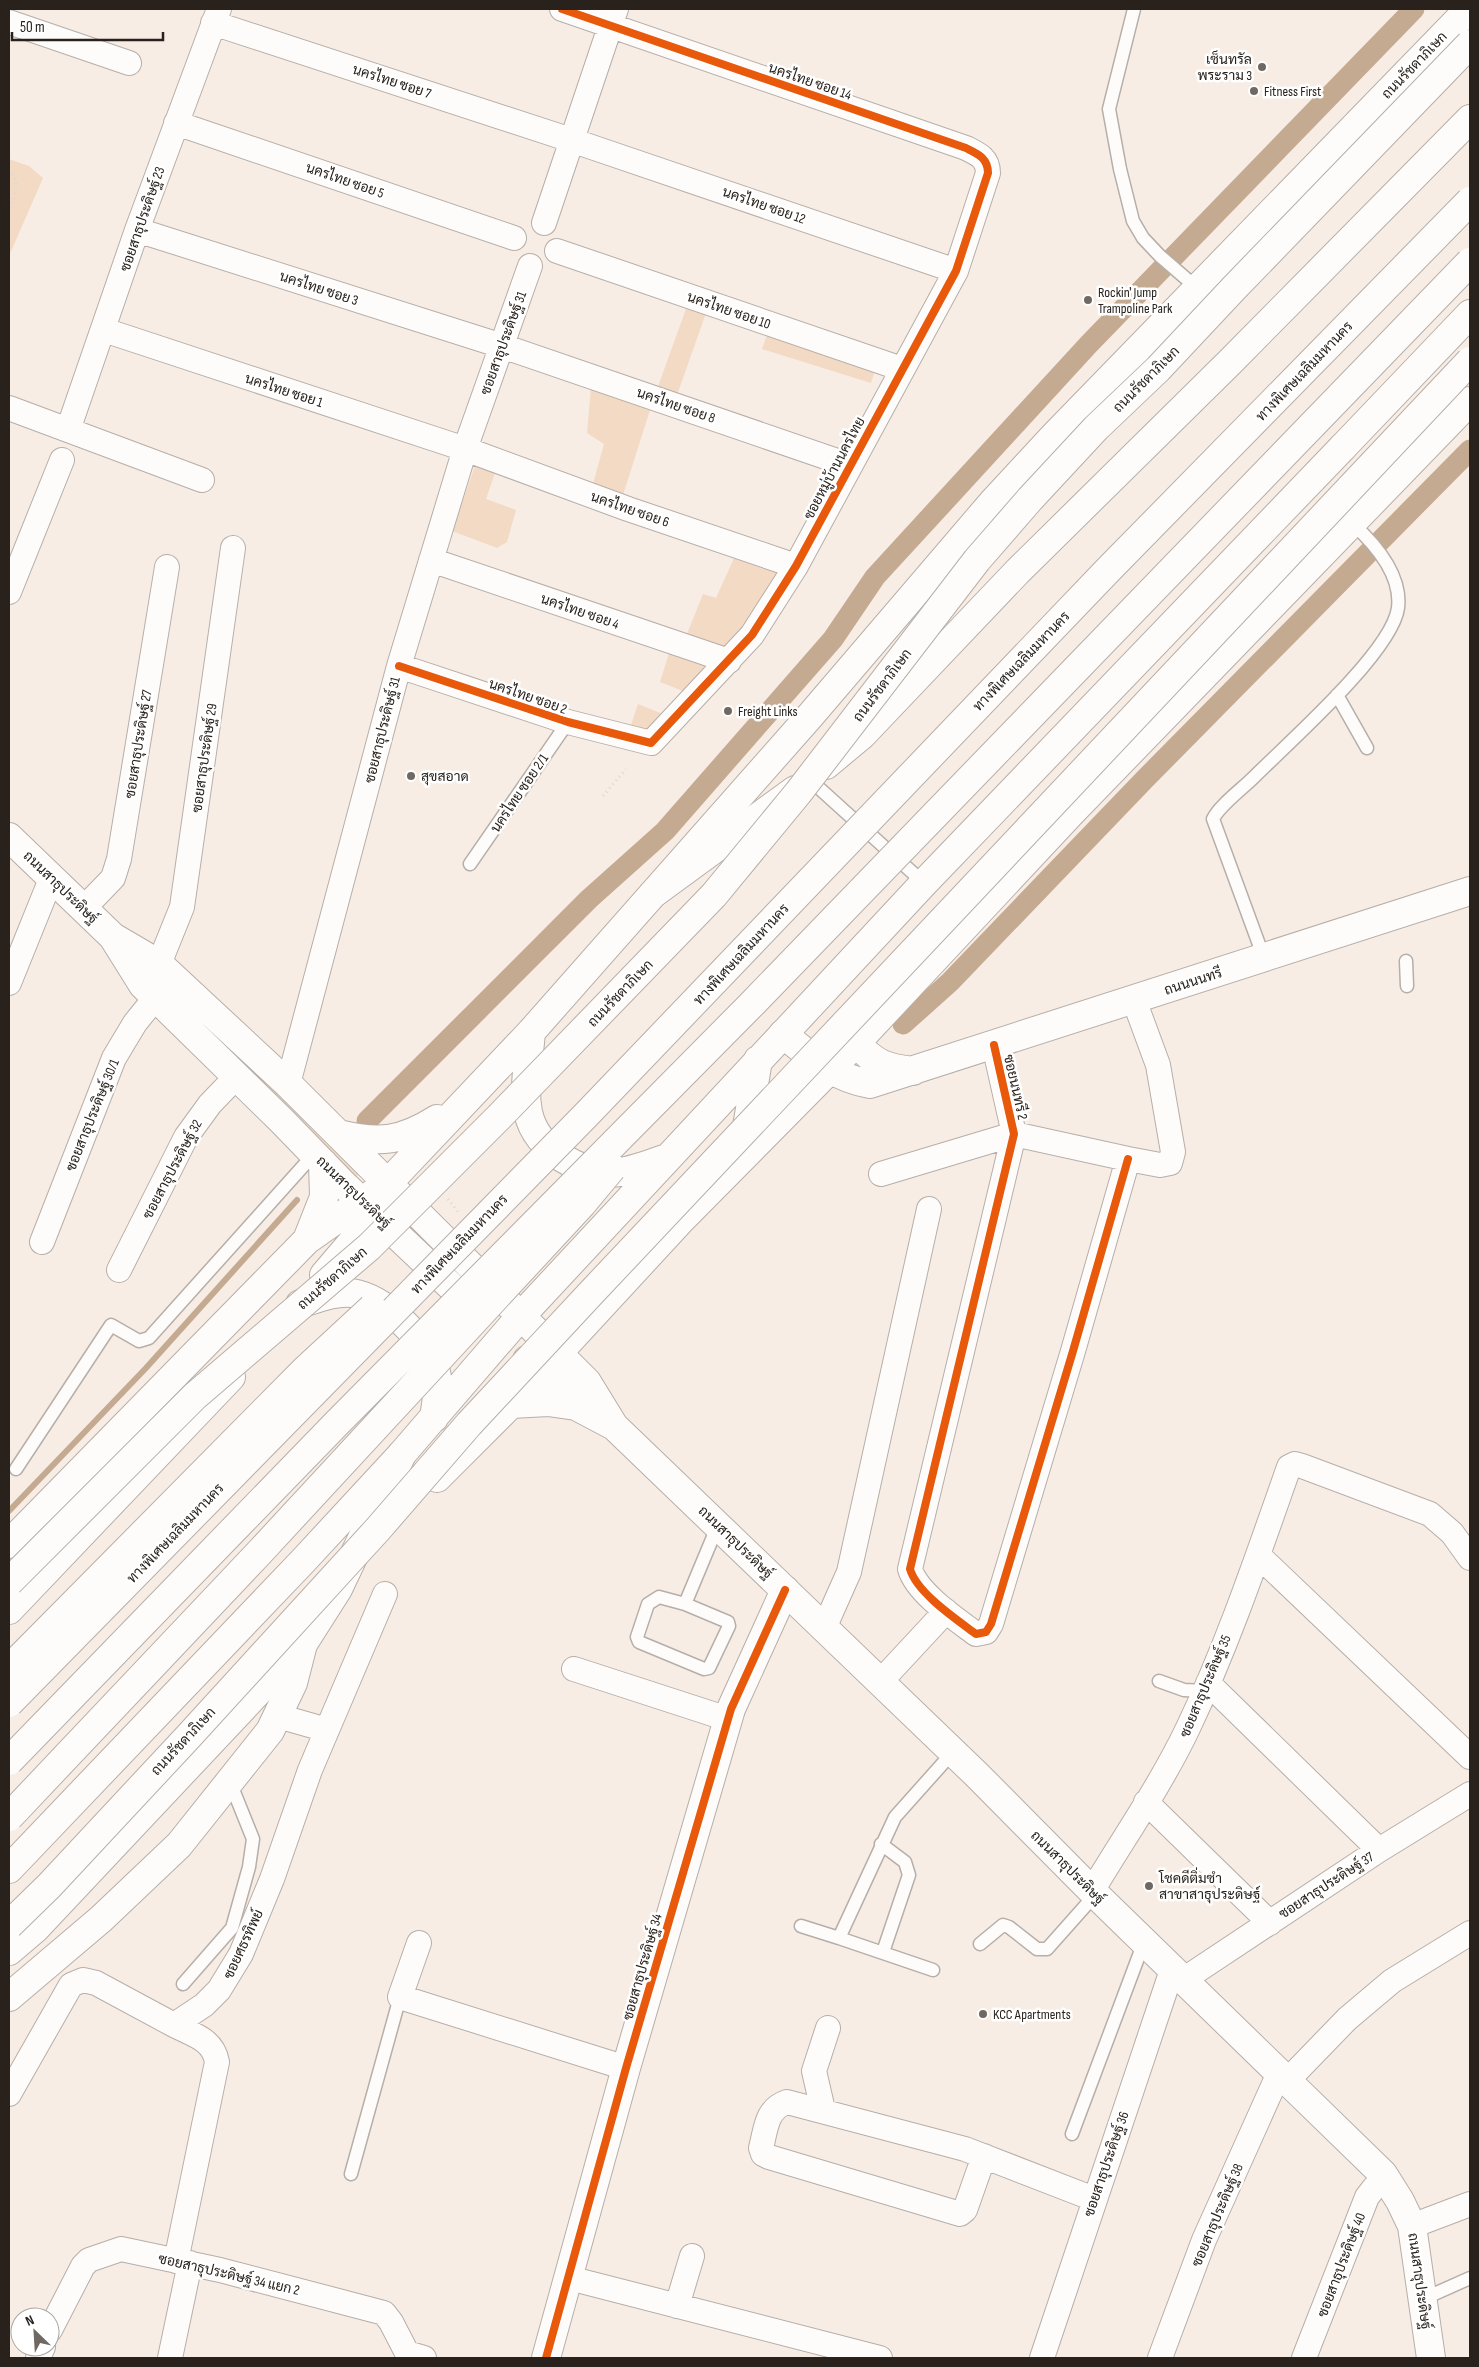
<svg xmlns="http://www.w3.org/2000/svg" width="1479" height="2367" viewBox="0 0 1479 2367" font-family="'Sofia Sans Condensed',Sarabun,sans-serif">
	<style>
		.green { fill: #f2dac5 }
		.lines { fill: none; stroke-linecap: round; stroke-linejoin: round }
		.stream { stroke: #c5aa92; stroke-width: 6 }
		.canal { stroke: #c5aa92; stroke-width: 21 }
		.service-casing { stroke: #b6aea8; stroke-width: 15 }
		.minor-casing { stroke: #b6aea8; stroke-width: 26 }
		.tertiary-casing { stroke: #b6aea8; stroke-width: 30 }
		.secondary-casing { stroke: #b6aea8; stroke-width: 30 }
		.motorway-casing { stroke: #b6aea8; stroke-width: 30 }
		.path { stroke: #dbd8d5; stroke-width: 3; stroke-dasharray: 1 4; stroke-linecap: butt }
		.service { stroke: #fefcfb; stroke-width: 12 }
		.minor { stroke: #fefcfb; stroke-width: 24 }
		.tertiary { stroke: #fefcfb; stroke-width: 28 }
		.secondary { stroke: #fefcfb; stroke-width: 28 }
		.motorway { stroke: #fefcfb; stroke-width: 28 }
		.secondary-bridge-casing { stroke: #b6aea8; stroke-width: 30; stroke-linecap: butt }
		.motorway-bridge-casing { stroke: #b6aea8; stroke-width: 30; stroke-linecap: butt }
		.secondary-bridge { stroke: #fefcfb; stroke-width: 28 }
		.motorway-bridge { stroke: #fefcfb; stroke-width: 28 }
		.cycleway-casing { stroke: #fff; stroke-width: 11 }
		.cycleway { stroke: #e8590c; stroke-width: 8 }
		.poi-dot { fill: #706862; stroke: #fff; stroke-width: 2 }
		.labels { text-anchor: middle; stroke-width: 5; stroke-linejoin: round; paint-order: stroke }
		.poi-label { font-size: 14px; fill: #28211c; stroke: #fff; text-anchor: start }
		.street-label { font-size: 14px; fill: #28211c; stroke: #fff }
	</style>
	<rect width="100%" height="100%" fill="#f7ede4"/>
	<path class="green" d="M9,159L29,166L43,178L9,256Z
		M687,306L706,313L676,398L656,392Z
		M767,335L874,373L871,383L762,349Z
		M591,387L651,407L623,495L593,484L604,444L587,433Z
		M475,466L495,473L486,499L516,510L507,542L497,548L452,531Z
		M735,556L784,572L729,650L685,639L703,594L716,598Z
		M670,650L707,662L709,668L688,693L660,682Z
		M638,704L668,716L653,733L628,734Z
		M150,974L157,976L360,1173L354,1179Z"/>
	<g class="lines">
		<path class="stream" d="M9,1511L146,1368L297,1200"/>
		<path class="canal" d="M903,1024L950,982L1144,780L1470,450
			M367,1121L589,899L665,831L833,639L875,577L1089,344L1414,9"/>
		<defs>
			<path id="service" d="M1134,9L1109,109L1120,169L1133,221L1143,238L1160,256L1197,288
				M1337,695L1367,748
				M809,779L924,883
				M470,864L568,722
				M1264,958L1213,819C1219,806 1242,789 1253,778C1287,744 1392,652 1398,608C1402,575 1376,545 1353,524
				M1406,961L1407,986
				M16,1469L111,1325L139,1341L149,1338L314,1154
				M659,1597L685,1604L728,1622L729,1626L709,1668L704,1669L639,1642L637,1637L648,1604Z
				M685,1604L718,1525
				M1159,1681L1184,1690L1205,1691
				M881,1844L905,1862L909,1875L883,1952
				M801,1926L839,1938
				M980,1944L1003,1925L1009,1927L1037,1949H1047L1095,1895
				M933,1970L839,1938L895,1817L953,1752
				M183,1984L232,1928L249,1867L253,1839L230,1782
				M1072,2134L1144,1942
				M351,2174L400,1997
				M1423,2299L1470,2278"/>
			<path id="minor" d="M9,22L129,63
				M213,23L571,140L956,271
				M176,123L514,238
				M544,223L616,9
				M137,230L502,346L849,465
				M557,251L902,369
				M104,330L465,449L628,509L796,566
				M9,408L202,480
				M68,430L137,230L219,9
				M431,560L729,661
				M9,592L62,460
				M399,666L568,722L651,743L752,635L796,566L956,271L988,173C988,158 978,154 966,148L562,9
				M83,909L113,878L119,859L167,567
				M159,964L182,907L233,548
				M9,983L51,879
				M994,1045L1014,1134L910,1569C917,1593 956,1619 976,1634L986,1632L991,1624L1073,1351L1128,1159
				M288,1084L399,666L465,449L530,266
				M881,1174L1014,1134L1128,1159L1160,1165L1170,1163L1173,1152L1158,1065L1134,1000
				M42,1242L114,1058L135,1023L156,997
				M119,1270L186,1137L210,1104L237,1076
				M1258,1555L1470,1757
				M825,1626L849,1572L929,1209
				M574,1669L728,1719
				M881,1681L946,1611
				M1208,1683L1379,1850
				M278,1716L327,1730
				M1146,1802L1270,1923
				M1092,1891C1123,1839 1162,1783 1188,1728C1228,1644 1258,1555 1289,1467L1295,1464L1302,1466L1430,1514L1452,1533L1470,1558
				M419,1943L400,1997L626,2068
				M1183,1980L1379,1850L1470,1794
				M174,2025C193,2035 213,2039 217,2062L176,2261
				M1287,2081L1347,2019L1392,1981L1470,1933
				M9,2094L71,1985L83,1980L96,1983L174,2025L204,2005L219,1990L241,1954L272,1879L310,1770L385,1594
				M823,2110L814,2071L828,2028
				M984,2156L965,2210L960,2214L769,2157L763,2154L761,2148C766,2129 766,2109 787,2102L965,2149L1094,2199
				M1412,2226L1470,2204
				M569,2278L880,2358
				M677,2306L692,2256
				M50,2330L83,2266L89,2260L121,2249L220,2270L384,2313L391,2322L407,2353L424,2358
				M38,2358L43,2347
				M170,2358L190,2263
				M1042,2358L1172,1970
				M1160,2358L1204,2240L1279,2073
				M1304,2358L1367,2197L1374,2188L1387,2180"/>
			<path id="tertiary" d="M783,1034C810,1056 834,1078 870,1084L1470,891
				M856,1043C875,1064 886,1068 913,1071
				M546,2358L626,2068L731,1709L785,1590"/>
			<path id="secondary" d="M9,837L113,937L143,985L282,1121L343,1184L478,1312
				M113,937L159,964L288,1084L587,1382L614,1426L976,1774L1092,1891L1383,2174L1400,2201L1412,2226L1431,2358
				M531,1032C529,1058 523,1087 528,1112C536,1151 582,1176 620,1172C635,1170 652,1163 667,1158
				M339,1134C380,1144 402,1141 437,1119
				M745,1139L758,1060
				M307,1240L324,1197L323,1163
				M324,1275L376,1214L382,1198
				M300,1304C316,1299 335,1291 352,1293C385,1298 428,1341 436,1372C440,1387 436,1403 434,1418
				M527,1360L576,1406L614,1426
				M511,1404L548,1402L576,1406
				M437,1478L511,1404L680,1221L856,1043L1070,814L1470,401
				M9,1544L307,1240L388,1183L531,1032L810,716L992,503L1054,436L1469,9
				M9,1610L231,1377
				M9,1951L36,1928L303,1644L338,1589L402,1454L520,1317L924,883L1343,447"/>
			<path id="motorway" d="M1343,447L1470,314
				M826,765L862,735L1018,571L1230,362L1470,119
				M653,894L795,790
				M9,1869L303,1561L402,1454
				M9,1997L101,1919L179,1845L270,1731L293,1683L303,1644"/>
		</defs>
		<use href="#service" class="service-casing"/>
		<use href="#minor" class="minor-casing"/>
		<use href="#tertiary" class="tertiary-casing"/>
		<use href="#secondary" class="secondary-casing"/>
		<use href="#motorway" class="motorway-casing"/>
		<path class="path" d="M9,170C21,181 15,196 9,209
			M603,796L626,769
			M448,1199L458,1212"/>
		<use href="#service" class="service"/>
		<use href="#minor" class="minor"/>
		<use href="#tertiary" class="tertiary"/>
		<use href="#secondary" class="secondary"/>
		<use href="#motorway" class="motorway"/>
		<defs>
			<path id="secondary-bridge" d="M9,1582L195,1396L369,1247L499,1117L714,895L798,793L977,560L1030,499L1096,428L1158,369L1235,287L1470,44
				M9,1925L49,1886L188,1737L378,1529L469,1424L592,1292L1470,361"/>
			<path id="motorway-bridge" d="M9,1669L305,1370L372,1308
				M9,1703L587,1114L1109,569L1470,201
				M9,1761L337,1423L749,1007L1470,262
				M9,1817L258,1554L582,1204L612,1168"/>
		</defs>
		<use href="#secondary-bridge" class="secondary-bridge-casing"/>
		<use href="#motorway-bridge" class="motorway-bridge-casing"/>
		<use href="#secondary-bridge" class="secondary-bridge"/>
		<use href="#motorway-bridge" class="motorway-bridge"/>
		<defs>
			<path id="cycleway" d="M399,666L568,722L651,743L752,635L796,566L956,271L988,173C988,158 978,154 966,148L562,9
				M994,1045L1014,1134L910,1569C917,1593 956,1619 976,1634L986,1632L991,1624L1073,1351L1128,1159
				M546,2358L626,2068L731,1709L785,1590"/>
		</defs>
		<use href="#cycleway" class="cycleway-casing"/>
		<use href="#cycleway" class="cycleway"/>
	</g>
	<g class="poi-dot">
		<circle cx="1262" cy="67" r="5"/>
		<circle cx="1254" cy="91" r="5"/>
		<circle cx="1088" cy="300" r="5"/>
		<circle cx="728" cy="711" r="5"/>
		<circle cx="411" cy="776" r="5"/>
		<circle cx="1149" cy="1886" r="5"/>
		<circle cx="983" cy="2014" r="5"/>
	</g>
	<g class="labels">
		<g class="poi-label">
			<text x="1252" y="64" text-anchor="end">เซ็นทรัล<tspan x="1252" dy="16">พระราม 3</tspan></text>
			<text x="1264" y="96">Fitness First</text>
			<text x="1098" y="297">Rockin' Jump<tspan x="1098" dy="16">Trampoline Park</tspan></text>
			<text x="738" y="716">Freight Links</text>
			<text x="421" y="781">สุขสอาด</text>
			<text x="1159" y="1883">โชคดีติ่มซำ<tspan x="1159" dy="16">สาขาสาธุประดิษฐ์</tspan></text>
			<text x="993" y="2019">KCC Apartments</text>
		</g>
		<g class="street-label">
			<text transform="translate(1414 65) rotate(-46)" y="5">ถนนรัชดาภิเษก</text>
			<text transform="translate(392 81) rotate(18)" y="5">นครไทย ซอย 7</text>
			<text transform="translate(810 81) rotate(19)" y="5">นครไทย ซอย 14</text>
			<text transform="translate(345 180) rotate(19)" y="5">นครไทย ซอย 5</text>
			<text transform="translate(764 205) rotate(19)" y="5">นครไทย ซอย 12</text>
			<text transform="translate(142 219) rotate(-71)" y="5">ซอยสาธุประดิษฐ์ 23</text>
			<text transform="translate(319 288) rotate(18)" y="5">นครไทย ซอย 3</text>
			<text transform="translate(729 310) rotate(19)" y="5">นครไทย ซอย 10</text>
			<text transform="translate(503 343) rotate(-70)" y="5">ซอยสาธุประดิษฐ์ 31</text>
			<text transform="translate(1304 371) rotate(-46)" y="5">ทางพิเศษเฉลิมมหานคร</text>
			<text transform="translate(1146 379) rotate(-45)" y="5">ถนนรัชดาภิเษก</text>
			<text transform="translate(284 390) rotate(18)" y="5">นครไทย ซอย 1</text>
			<text transform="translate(676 405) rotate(19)" y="5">นครไทย ซอย 8</text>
			<text transform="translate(834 468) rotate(-62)" y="5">ซอยหมู่บ้านนครไทย</text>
			<text transform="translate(630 509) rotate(19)" y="5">นครไทย ซอย 6</text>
			<text transform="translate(580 611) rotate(19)" y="5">นครไทย ซอย 4</text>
			<text transform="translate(1021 661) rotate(-46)" y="5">ทางพิเศษเฉลิมมหานคร</text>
			<text transform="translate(882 685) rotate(-53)" y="5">ถนนรัชดาภิเษก</text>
			<text transform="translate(528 696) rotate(19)" y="5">นครไทย ซอย 2</text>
			<text transform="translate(382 730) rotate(-76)" y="5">ซอยสาธุประดิษฐ์ 31</text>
			<text transform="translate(138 744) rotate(-81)" y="5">ซอยสาธุประดิษฐ์ 27</text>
			<text transform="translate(204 758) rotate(-82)" y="5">ซอยสาธุประดิษฐ์ 29</text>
			<text transform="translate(519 793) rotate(-56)" y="5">นครไทย ซอย 2/1</text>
			<text transform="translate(61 887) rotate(44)" y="5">ถนนสาธุประดิษฐ์</text>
			<text transform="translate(741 954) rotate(-47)" y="5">ทางพิเศษเฉลิมมหานคร</text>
			<text transform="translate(1193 981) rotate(-18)" y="5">ถนนนนทรี</text>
			<text transform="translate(620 993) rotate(-46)" y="5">ถนนรัชดาภิเษก</text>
			<text transform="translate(1016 1087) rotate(77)" y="5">ซอยนนทรี 2</text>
			<text transform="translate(92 1115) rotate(-68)" y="5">ซอยสาธุประดิษฐ์ 30/1</text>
			<text transform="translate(172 1169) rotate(-62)" y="5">ซอยสาธุประดิษฐ์ 32</text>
			<text transform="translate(354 1192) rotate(44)" y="5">ถนนสาธุประดิษฐ์</text>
			<text transform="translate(459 1244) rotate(-46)" y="5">ทางพิเศษเฉลิมมหานคร</text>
			<text transform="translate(332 1278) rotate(-41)" y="5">ถนนรัชดาภิเษก</text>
			<text transform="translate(175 1533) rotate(-46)" y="5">ทางพิเศษเฉลิมมหานคร</text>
			<text transform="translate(736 1542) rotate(44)" y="5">ถนนสาธุประดิษฐ์</text>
			<text transform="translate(1205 1686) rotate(-67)" y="5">ซอยสาธุประดิษฐ์ 35</text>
			<text transform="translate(183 1741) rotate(-47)" y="5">ถนนรัชดาภิเษก</text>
			<text transform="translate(1068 1867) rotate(45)" y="5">ถนนสาธุประดิษฐ์</text>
			<text transform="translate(1326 1885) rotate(-33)" y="5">ซอยสาธุประดิษฐ์ 37</text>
			<text transform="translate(243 1944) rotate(-65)" y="5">ซอยศธรทิพย์</text>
			<text transform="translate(642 1967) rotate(-74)" y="5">ซอยสาธุประดิษฐ์ 34</text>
			<text transform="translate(1106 2164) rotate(-71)" y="5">ซอยสาธุประดิษฐ์ 36</text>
			<text transform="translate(1217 2215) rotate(-67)" y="5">ซอยสาธุประดิษฐ์ 38</text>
			<text transform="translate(1341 2265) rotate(-69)" y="5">ซอยสาธุประดิษฐ์ 40</text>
			<text transform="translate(229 2274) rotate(13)" y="5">ซอยสาธุประดิษฐ์ 34 แยก 2</text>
			<text transform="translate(1420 2281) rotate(82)" y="5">ถนนสาธุประดิษฐ์</text>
		</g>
	</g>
	<rect width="1479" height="2367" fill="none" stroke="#28211c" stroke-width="20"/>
	<g transform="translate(35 2332) rotate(335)"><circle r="24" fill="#ffffff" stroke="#a9a6a4"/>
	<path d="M0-4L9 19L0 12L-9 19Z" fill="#706862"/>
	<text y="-8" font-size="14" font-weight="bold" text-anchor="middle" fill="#28211c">N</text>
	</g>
	<path d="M12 32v8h151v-8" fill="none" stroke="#28211c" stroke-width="2.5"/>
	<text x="20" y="32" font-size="15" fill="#28211c" stroke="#ffffff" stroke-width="4" paint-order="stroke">50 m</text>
</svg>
